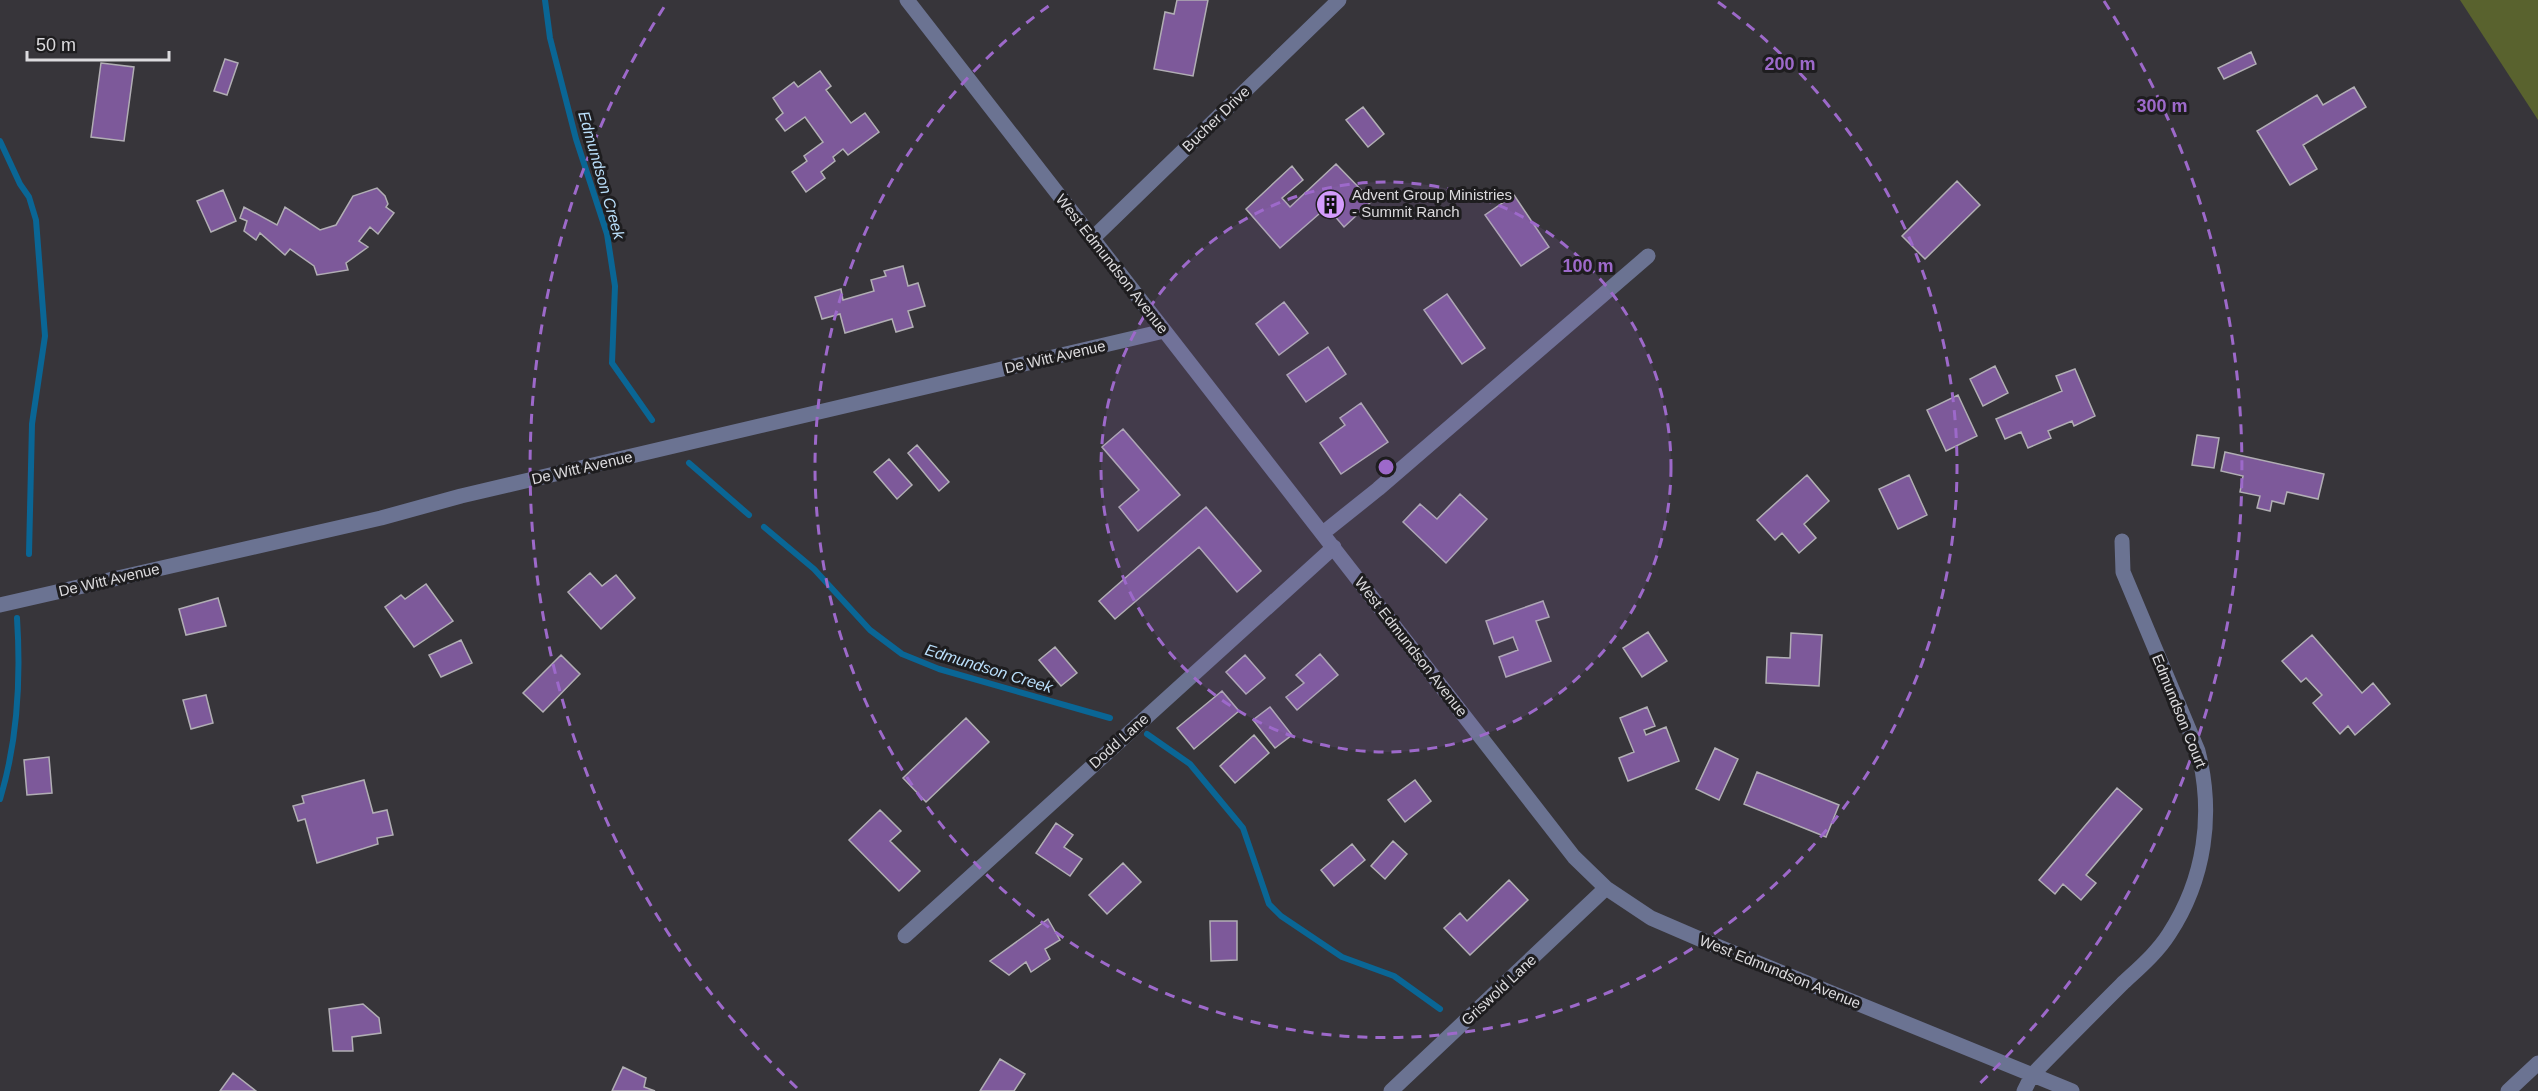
<svg xmlns="http://www.w3.org/2000/svg" width="2538" height="1091" viewBox="0 0 2538 1091" font-family="Helvetica,sans-serif">
	<style>
		.green { fill: #59622e }
		.lines { fill: none; stroke-linecap: round; stroke-linejoin: round }
		.stream { stroke: #0a6695; stroke-width: 6 }
		.building { fill: #7d599a; stroke: #b1aeb4; stroke-width: 1.5 }
		.minor { stroke: #6b7392; stroke-width: 15 }
		.ring { fill: none; stroke: #9d69ca; stroke-width: 3; stroke-dasharray: 10 8 }
		.labels { text-anchor: middle; stroke-width: 6; stroke-linejoin: round; paint-order: stroke }
		.street-label { font-size: 15px; fill: #dcdbde; stroke: #1e1d1f }
		.poi-label { font-size: 15px; fill: #dcdbde; stroke: #1e1d1f; text-anchor: start }
		.water-label { font-size: 16px; font-style: italic; fill: #b9defa; stroke: #1e1d1f }
		.centre { fill: #9d69ca; stroke: #1e1d1f; stroke-width: 3 }
		.ring-label { font-size: 18px; text-anchor: middle; font-weight: bold; fill: #9d69ca; stroke: #1e1d1f; stroke-width: 6; stroke-linejoin: round; paint-order: stroke }
	</style>
	<rect width="100%" height="100%" fill="#37353a"/>
	<path class="green" d="M2460,0H2538V120Z"/>
	<g class="lines">
		<path class="stream" d="M545,0L550,38L576,139L607,234L615,286L612,363L652,420
			M0,141L20,184L29,197L36,220L45,336L32,424L29,554
			M689,463L749,515
			M764,527L814,569L870,630L902,654L939,669L1110,718
			M1147,734L1190,764L1243,828L1269,904L1281,916L1342,957L1394,976L1440,1009
			M0,799C18,740 21,679 17,618"/>
	</g>
	<path class="building" d="M1177,0H1208L1193,76L1154,69L1165,12L1174,14Z
		M2251,52L2256,64L2224,79L2218,68Z
		M225,59L238,63L227,95L214,91Z
		M101,63L134,67L124,141L91,137Z
		M820,71L831,86L826,90L851,123L865,113L879,132L848,155L843,149L833,157L835,161L821,172L825,178L806,192L792,172L807,161L804,156L823,142L805,117L785,131L776,119L783,113L773,98L794,82L798,87Z
		M2354,87L2366,107L2303,145L2317,169L2290,185L2257,131L2317,95L2323,105Z
		M1363,107L1384,134L1368,147L1346,120Z
		M1336,164L1372,201L1344,227L1327,207L1280,248L1246,209L1292,166L1303,180L1282,198L1290,207Z
		M1957,181L1980,205L1925,259L1902,236Z
		M377,188L385,196L388,204L386,207L394,213L378,234L370,227L359,241L368,247L346,263L348,270L317,275L314,266L290,249L285,255L260,233L256,240L244,231L247,221L240,218L244,207L277,225L285,207L320,230L336,225L353,196Z
		M223,190L236,221L211,232L197,201Z
		M1514,195L1549,247L1521,266L1485,215Z
		M903,266L908,286L918,283L925,306L908,311L913,327L896,332L892,319L845,333L840,314L822,319L815,297L841,289L843,300L874,291L871,280L886,276L884,271Z
		M1447,294L1485,348L1462,364L1424,310Z
		M1284,302L1308,333L1279,355L1256,324Z
		M1328,347L1346,374L1306,402L1287,375Z
		M1995,366L2008,393L1983,406L1970,379Z
		M2075,369L2095,416L2074,426L2072,421L2048,431L2051,438L2028,448L2021,432L2005,439L1996,419L2062,391L2056,376Z
		M1958,395L1977,436L1946,451L1927,410Z
		M1361,403L1388,442L1341,474L1320,443L1345,425L1340,418Z
		M1123,429L1180,495L1138,531L1119,507L1139,490L1102,447Z
		M2197,435L2219,438L2214,468L2192,465Z
		M917,445L949,482L939,491L908,453Z
		M2225,452L2324,474L2318,499L2287,492L2284,504L2272,501L2270,511L2257,508L2260,496L2240,492L2243,476L2221,471Z
		M889,459L912,485L897,499L874,472Z
		M1807,475L1829,501L1804,524L1816,538L1799,553L1782,533L1775,540L1757,520Z
		M1909,475L1927,515L1898,529L1879,489Z
		M1460,494L1487,519L1446,563L1403,522L1420,504L1437,519Z
		M1206,507L1261,571L1237,592L1199,547L1115,619L1099,601Z
		M590,573L602,586L616,575L635,598L601,629L568,592Z
		M426,584L453,621L414,647L385,607L401,595L405,599Z
		M218,598L226,626L186,635L179,609Z
		M1543,601L1549,617L1536,621L1551,661L1506,677L1499,657L1518,650L1513,637L1494,644L1486,621Z
		M1648,632L1667,661L1642,677L1623,648Z
		M1791,633L1822,635L1819,686L1766,683L1767,657L1790,658Z
		M2312,635L2362,693L2373,683L2390,704L2355,735L2348,726L2340,734L2313,703L2322,695L2306,678L2301,682L2282,661Z
		M461,640L472,663L441,677L429,655Z
		M1055,647L1077,673L1061,686L1039,660Z
		M1320,654L1338,675L1297,710L1286,697L1304,683L1296,675Z
		M561,655L580,674L543,712L523,693Z
		M1245,655L1265,678L1246,694L1226,672Z
		M1222,691L1239,711L1194,749L1177,728Z
		M206,695L213,723L191,729L183,700Z
		M1270,707L1292,735L1275,748L1253,720Z
		M1647,707L1655,726L1644,730L1646,735L1666,727L1679,761L1628,781L1619,758L1634,752L1620,718Z
		M966,718L989,742L926,802L903,778Z
		M1254,735L1269,753L1235,783L1220,766Z
		M1715,748L1738,759L1719,800L1696,789Z
		M49,757L52,793L27,795L24,760Z
		M1757,772L1839,805L1826,837L1744,804Z
		M364,780L373,813L387,810L393,835L377,838L378,844L317,863L305,819L298,821L293,806L304,803L302,796Z
		M1415,780L1431,801L1405,822L1388,800Z
		M2117,788L2142,809L2086,875L2096,883L2081,900L2063,884L2055,894L2039,880Z
		M880,810L901,831L890,841L920,871L899,891L849,840Z
		M1056,823L1073,835L1064,847L1082,859L1070,876L1036,853Z
		M1393,841L1407,854L1385,879L1371,866Z
		M1352,844L1365,860L1334,886L1321,870Z
		M1123,863L1141,882L1107,914L1089,895Z
		M1509,880L1528,900L1470,955L1444,928L1460,913L1467,921Z
		M1048,919L1060,940L1045,949L1050,959L1031,972L1026,962L1009,975L990,961Z
		M1210,921H1237V960L1211,961Z
		M363,1004L379,1018L381,1033L352,1037L353,1051H333L329,1009Z
		M1000,1059L1025,1074L1014,1091H980Z
		M623,1067L646,1078L644,1087L655,1091H612Z
		M233,1073L256,1091H220Z"/>
	<g class="lines">
		<path class="minor" d="M907,0L1574,857L1606,888L1651,918L1702,940L2072,1091
			M1093,238L1339,0
			M1323,533L1378,489L1648,256
			M0,605L381,518L461,496L1164,331
			M905,936L1334,547
			M1391,1091L1606,888
			M2024,1091L2032,1075C2062,1044 2092,1014 2122,984C2138,969 2157,953 2169,934C2205,879 2214,814 2198,751L2123,572L2122,541
			M2508,1091L2538,1063"/>
	</g>
	<circle cx="1386" cy="467" r="285" fill="#9d69ca" fill-opacity=".12"/>
	<g class="ring">
		<circle cx="1386" cy="467" r="285"/>
		<path d="M1718 2A571 571 0 1 1 1054 2"/>
		<path d="M797 1088A856 856 0 0 1 668 1M2104 1A856 856 0 0 1 1975 1088"/>
	</g>
	<defs>
		<symbol id="building-disc" viewBox="-11 -11 22 22"><circle r="9.5" fill="#d49cfc" stroke="#1e1d1f"/><path d="M-4-6H4V6H1V3H-1V6H-4ZM-2.5-4.3h1.7v1.8h-1.7ZM.8-4.3h1.7v1.8H.8ZM-2.5-1h1.7V.8h-1.7ZM.8-1h1.7V.8H.8Z" fill="#111"/></symbol>
	</defs>
	<g fill-rule="evenodd">
		<use href="#building-disc" x="1314" y="188" width="33" height="33"/>
	</g>
	<g class="labels">
		<g class="street-label">
			<text transform="translate(1216 119) rotate(-44)" y="5">Bucher Drive</text>
			<text transform="translate(1112 264) rotate(52)" y="5">West Edmundson Avenue</text>
			<text transform="translate(1055 357) rotate(-13)" y="5">De Witt Avenue</text>
			<text transform="translate(582 468) rotate(-13)" y="5">De Witt Avenue</text>
			<text transform="translate(109 580) rotate(-13)" y="5">De Witt Avenue</text>
			<text transform="translate(1411 647) rotate(52)" y="5">West Edmundson Avenue</text>
			<text transform="translate(2179 711) rotate(68)" y="5">Edmundson Court</text>
			<text transform="translate(1119 741) rotate(-42)" y="5">Dodd Lane</text>
			<text transform="translate(1780 972) rotate(22)" y="5">West Edmundson Avenue</text>
			<text transform="translate(1499 990) rotate(-43)" y="5">Griswold Lane</text>
		</g>
		<g class="poi-label">
			<text x="1352" y="200">Advent Group Ministries<tspan x="1352" dy="17">- Summit Ranch</tspan></text>
		</g>
		<g class="water-label">
			<text transform="translate(602 175) rotate(74)" y="6">Edmundson Creek</text>
			<text transform="translate(989 668) rotate(17)" y="6">Edmundson Creek</text>
		</g>
	</g>
	<circle cx="1386" cy="467" r="9" class="centre"/>
	<g class="ring-label">
		<text x="1790" y="70">200 m</text>
		<text x="2162" y="112">300 m</text>
		<text x="1588" y="272">100 m</text>
	</g>
	<path d="M27 51v9h142v-9" fill="none" stroke="#dcdbde" stroke-width="3"/>
	<text x="36" y="51" font-size="18" fill="#dcdbde" stroke="#1e1d1f" stroke-width="4.5" paint-order="stroke">50 m</text>
</svg>
